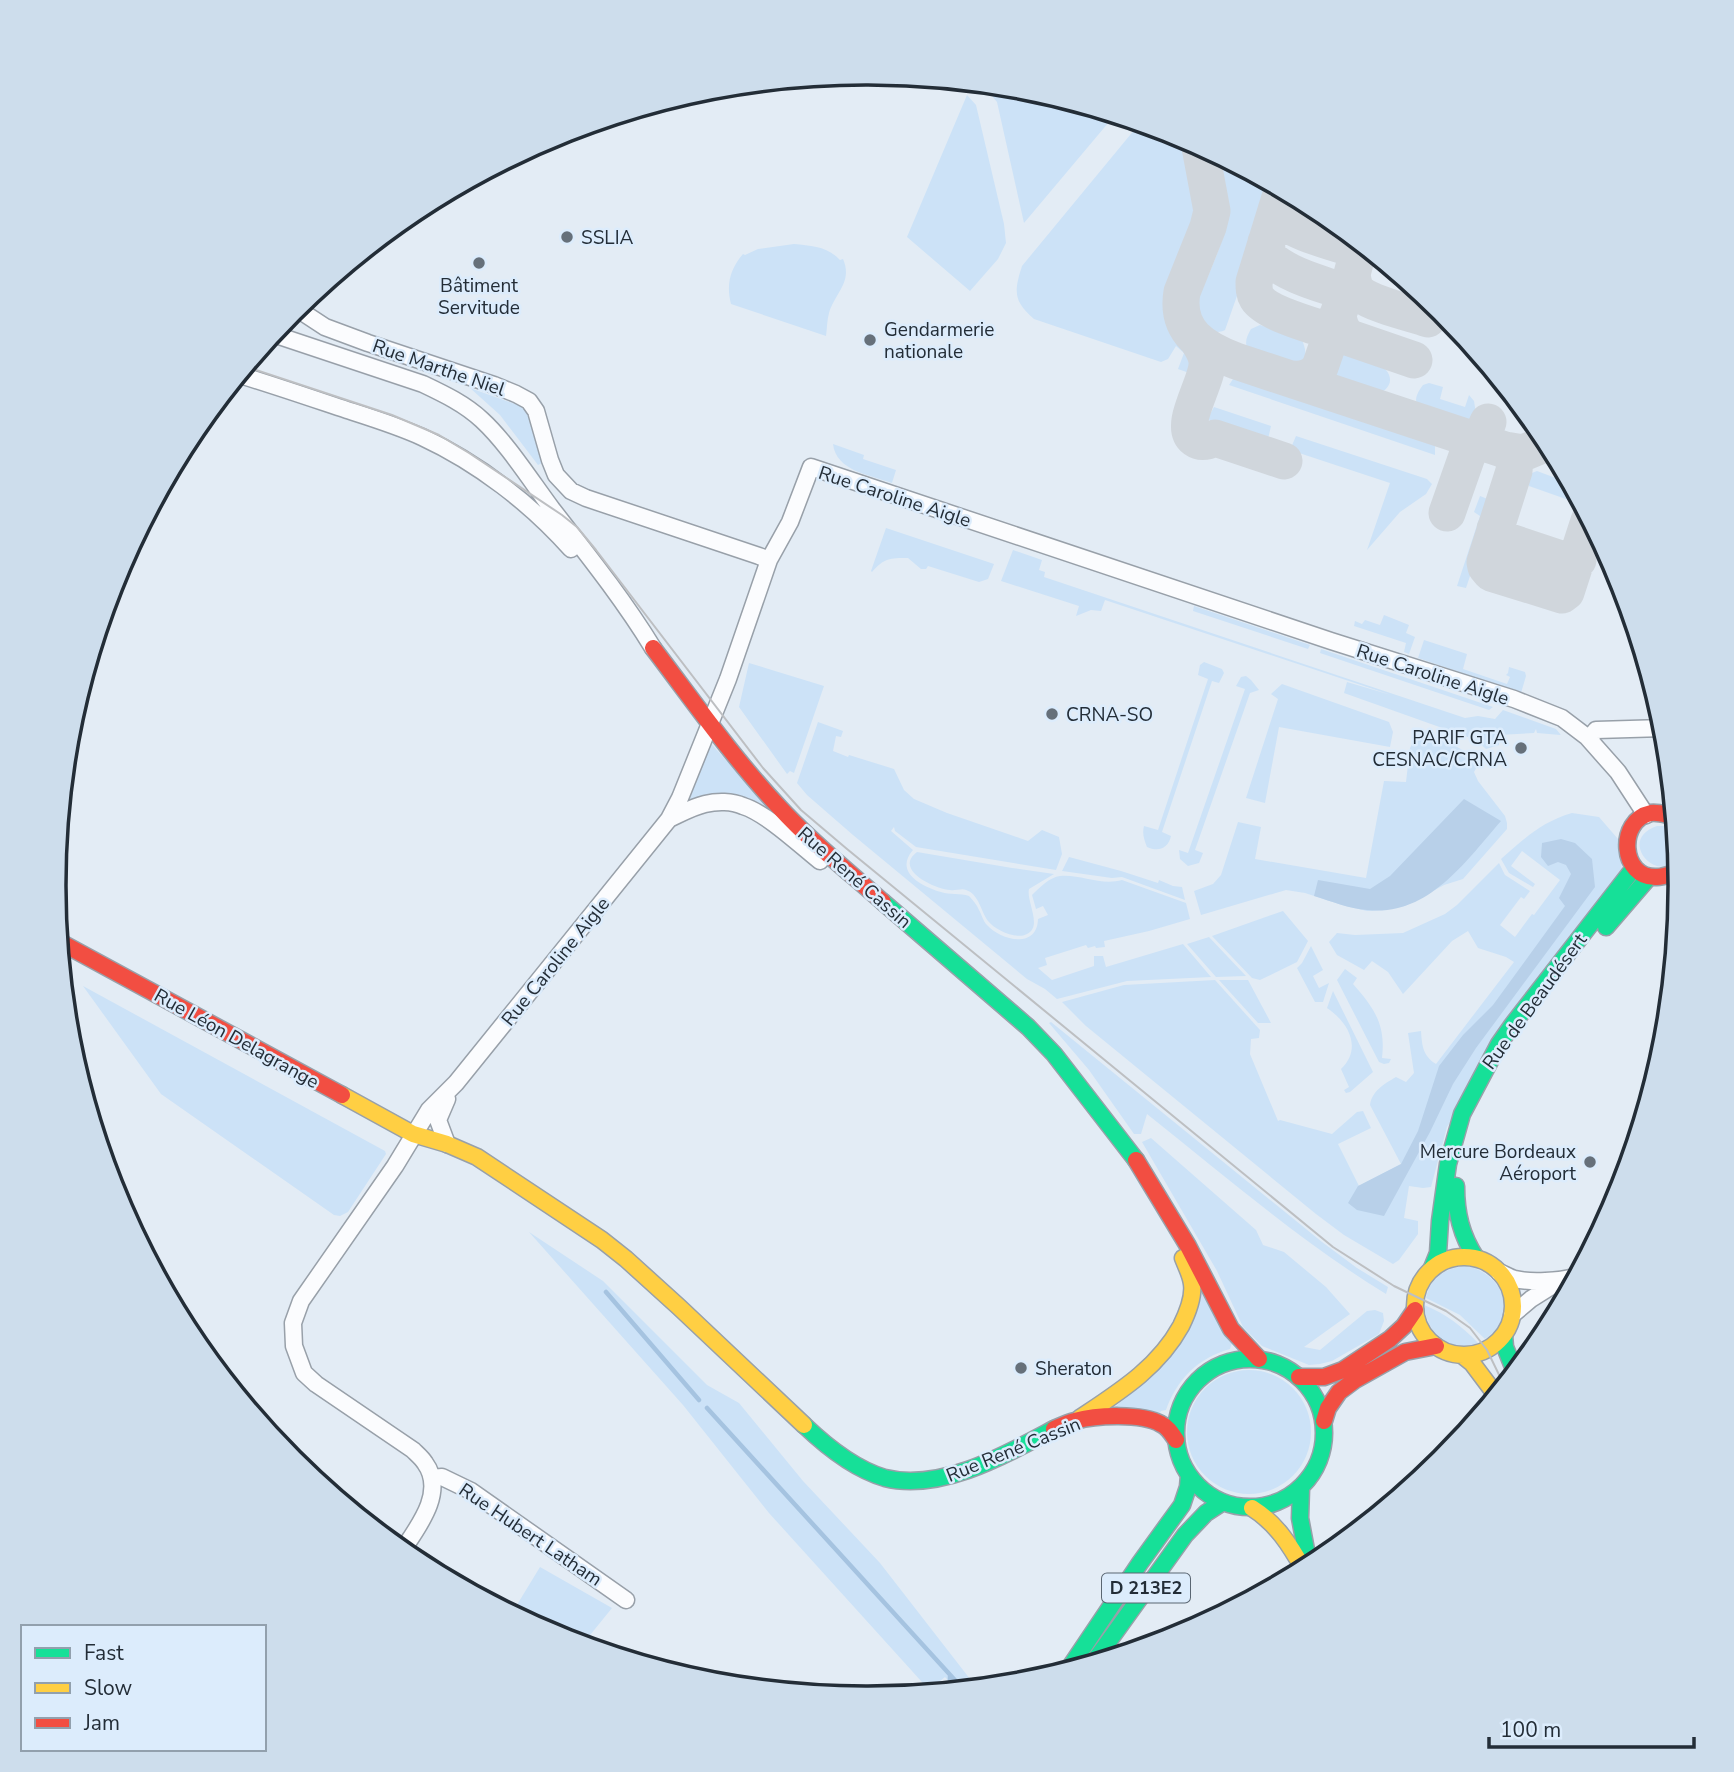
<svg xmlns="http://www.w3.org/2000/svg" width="1734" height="1772" viewBox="0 0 1734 1772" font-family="'Nunito Sans',sans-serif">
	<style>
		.green { fill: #cce2f7 }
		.forest { fill: #b8d0e9 }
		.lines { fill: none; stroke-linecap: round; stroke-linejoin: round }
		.stream { stroke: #a5c3e0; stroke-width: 4.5 }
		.taxiway { stroke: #d0d6dc; stroke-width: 37 }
		.street-casing { stroke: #98a0a9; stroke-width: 19 }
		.fast-casing { stroke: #98a0a9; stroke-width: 19 }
		.slow-casing { stroke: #98a0a9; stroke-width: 19 }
		.jam-casing { stroke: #98a0a9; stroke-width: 19 }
		.street { stroke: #fbfcfe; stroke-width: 16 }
		.fast { stroke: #16e098; stroke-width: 16 }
		.slow { stroke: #ffcf43; stroke-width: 16 }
		.jam { stroke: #f24e42; stroke-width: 16 }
		.tram { stroke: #bdbfc2; stroke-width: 2 }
		.poi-dot { fill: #66707a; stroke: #dcecfc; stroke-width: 2.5 }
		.labels { text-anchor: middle; stroke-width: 5; stroke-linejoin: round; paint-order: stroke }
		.shield { fill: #dcecfc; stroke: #5a6672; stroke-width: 2 }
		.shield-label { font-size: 18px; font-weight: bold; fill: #232d37 }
		.poi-label { font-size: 19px; fill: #232d37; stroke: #dcecfc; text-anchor: start }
		.street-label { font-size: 19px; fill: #232d37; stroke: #dcecfc }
		.rim { fill: none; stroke: #232d37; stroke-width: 3.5 }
	</style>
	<rect width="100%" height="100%" fill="#e3ecf5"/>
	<path class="green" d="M983,85L1026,89L1114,116L1024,223L997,102Z
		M967,95L976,105L1004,224L1006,243L998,259L970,291L907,237Z
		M1142,124L1181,137L1198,212L1195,230L1171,285L1166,305L1171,327L1193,359L1192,374L1178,369L1184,353L1176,346L1168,359L1161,362L1034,319C1013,301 1014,291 1022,266L1135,129Z
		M1218,161C1241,170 1265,175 1270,202L1225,330C1209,338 1198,320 1195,306C1205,281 1228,236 1228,211C1228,194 1222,177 1218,161Z
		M794,244C812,246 827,246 840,260L843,259C853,282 835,293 829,313C827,320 827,329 826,336L731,304C726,285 730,269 743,254L745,255L758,249Z
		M1260,325L1301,338C1323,382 1254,363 1248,350C1244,342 1247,336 1251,329Z
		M1345,354C1355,357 1380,363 1386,370C1398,384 1381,398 1367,393C1359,391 1341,387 1336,383C1329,377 1329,364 1336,358C1337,357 1344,355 1345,354Z
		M1240,374L1430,436L1435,443V455L1229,385L1235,376Z
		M1429,383L1443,387L1440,399L1465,407L1469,395L1474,401L1476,414L1470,421L1461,425C1440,418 1400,414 1423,385Z
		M470,388L526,408L542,463L538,465L500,415Z
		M1214,407L1271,426L1268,439L1266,442L1213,425L1208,418Z
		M1296,436L1427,479L1432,484L1426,494L1400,512L1367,550L1390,483L1290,450Z
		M833,444L864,455L863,459L896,470L892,483C870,475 836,471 833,444Z
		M1537,471L1569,483L1580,504L1529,486V478L1532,473Z
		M1480,496L1495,502L1466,588L1457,586L1480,516L1474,512Z
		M886,528L994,564L988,579L979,582L928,566L926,569H921L908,558C890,558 884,558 872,572L871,571Z
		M1013,550L1042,560L1039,570L1045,572L1044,577L1465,718L1478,716L1495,719L1503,710L1556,729L1561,735L1537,733L1536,729L1534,733L1499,735V745L1486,749L1476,740L1344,693L1347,682L1391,695L1105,600L1101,611L1091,610L1076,616L1079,606L1001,581Z
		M1194,606L1310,645L1308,649L1193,611Z
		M1384,615L1409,625L1406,633L1415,637L1409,654L1404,652L1406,643L1354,626L1355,621L1362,624L1365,620L1380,625Z
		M1424,640L1467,654L1463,669L1507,684L1510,677L1506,675L1508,673L1509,667L1525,672L1526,676L1521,693L1418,658Z
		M1321,649L1493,707L1489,710L1320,653Z
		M1204,662L1222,669L1224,673L1219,683L1212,681L1162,832L1171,836C1168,849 1158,852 1147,847C1144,839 1142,834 1144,826L1158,830L1208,679L1198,675L1200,665Z
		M749,663L824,686L794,773L790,771L787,774L739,707Z
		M1246,676L1251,680L1259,690L1250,693L1195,850L1203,853L1199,863L1188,866L1180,859L1179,850L1188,853L1245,689L1236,686L1241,677Z
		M1282,684L1389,722L1393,732L1390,747L1279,727L1265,803L1246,798L1278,699L1271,694Z
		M818,722L843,731L841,737L836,736L833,751L848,757L849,755L894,769L904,790L914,799L947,813L1028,841L1042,830L1059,837L1062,854L1056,870L916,847L895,831L894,827L891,831L913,850C894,872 921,886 941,892C950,895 960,893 969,896C973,900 977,905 979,910C982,915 983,921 987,925C1000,940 1037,950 1038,919L1048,915L1043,906L1036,909L1032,895C1039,888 1050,877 1060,876C1080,874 1101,886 1122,880L1186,903L1190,919L1149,931L1104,941L1105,947L1096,948L1095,946L1088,948L1086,945L1045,958L1047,965L1038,968L1052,980L1094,966V956H1103L1106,967L1183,944L1211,977L1127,981L1057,999L1045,989L1027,979L853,835L807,795L797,783Z
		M1417,734C1444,742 1460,742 1478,765L1474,772L1478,781L1505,816L1507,823V829L1463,879L1444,885L1405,906L1383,910L1367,911L1342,905L1305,893L1286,890L1201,915L1194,891L1213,884L1221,875L1238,822L1261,827L1255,859L1366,878L1384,781L1406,782L1410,748Z
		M707,739L778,818L734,794L707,796L685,803Z
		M1572,813L1599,817L1618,839L1622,869L1447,1127L1431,1187L1423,1188L1409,1186L1404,1218L1418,1221V1234L1399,1260L1393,1264L1344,1235L1316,1214L1086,1026L1062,1002L1124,985L1215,980L1260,1030L1259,1038L1251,1039L1250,1054L1278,1121L1280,1120L1332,1134L1357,1112L1363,1111L1371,1128L1338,1144L1359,1186L1401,1164L1370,1105C1372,1091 1384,1084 1396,1077L1406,1082L1414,1073L1408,1033L1421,1031C1422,1046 1423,1056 1436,1064L1514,962L1506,957L1478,948L1468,931L1452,941L1403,994L1388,972L1372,961L1364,970L1337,955L1329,942L1337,933L1355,935L1403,933L1445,914L1457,905L1499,863L1505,875L1530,891L1524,899L1521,897L1500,925L1515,937L1532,914L1534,915L1560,880L1522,851L1511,866L1535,884L1533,887L1509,873L1501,859C1524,839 1541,822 1572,813Z
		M1657,826H1666L1674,832C1675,839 1679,853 1675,859C1658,884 1616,840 1657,826Z
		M917,852L1012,868L1054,874L1029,889C1026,901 1043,927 1027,934C1016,940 995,930 988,921C981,912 979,894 966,890C962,888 955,891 950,890C935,889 893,870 917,852Z
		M1069,857L1121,871L1158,883L1159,880L1173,886L1182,887L1185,900L1122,877L1112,878L1062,871Z
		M1283,911L1308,941L1297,962L1260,980L1252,978L1212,936Z
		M1209,937L1246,976L1216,977L1187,944Z
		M1311,946L1323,970L1313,976L1319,988L1329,983L1323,1002H1315L1297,968L1302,963Z
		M1345,969L1357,978L1353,984C1374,1008 1386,1024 1382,1058L1391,1059L1389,1063L1384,1064L1379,1062L1337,980Z
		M1219,980H1248L1271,1023H1258Z
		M83,986L385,1151L386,1154L348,1212L340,1216L334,1215L161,1094Z
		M1333,991L1373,1072L1350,1092L1346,1093L1344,1090L1349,1087L1341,1069C1363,1048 1348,1022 1327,1008Z
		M1051,1022L1322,1242L1357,1268L1388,1287L1386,1294C1301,1242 1225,1176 1147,1114L1141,1134H1134L1089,1070L1049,1023Z
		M1151,1138L1256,1230L1263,1245L1284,1252L1326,1287L1350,1314L1304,1347L1320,1350L1367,1311L1375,1310L1383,1313L1384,1321L1379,1334L1332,1361L1320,1364L1309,1365L1262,1346L1243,1327L1217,1271L1142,1142Z
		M529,1232L603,1281L707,1385L739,1403L803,1481L880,1563L977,1688L957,1690L945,1677L934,1686L931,1692L769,1513L683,1405Z
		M1467,1266C1495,1272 1515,1300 1498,1327C1495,1332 1489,1336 1485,1339L1460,1315L1426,1298C1430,1277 1447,1267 1467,1266Z
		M1197,1286L1232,1343L1230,1349C1198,1358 1177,1379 1166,1410L1161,1411L1159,1415L1112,1410L1150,1374Z
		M1424,1305C1446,1314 1462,1326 1478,1343C1449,1353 1427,1334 1424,1305Z
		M1187 1432a62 62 0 1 1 124 0a62 62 0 1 1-124 0Z
		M540,1567L612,1608L582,1645L556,1637L512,1613Z"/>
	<path class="forest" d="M1464,799L1501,821C1466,861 1428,917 1367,910C1349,909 1331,901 1314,896L1318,880L1370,889L1390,876Z
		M1561,839L1575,843L1592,859L1595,887L1476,1048L1453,1084L1430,1132L1384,1216L1357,1210L1348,1203L1358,1186L1401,1164L1418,1131L1439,1066L1463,1035L1493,1005L1565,906L1559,898L1571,874L1566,865L1558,862L1548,866L1541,857L1542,843Z"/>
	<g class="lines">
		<path class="stream" d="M606,1292L699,1400
			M707,1408L963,1689
			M950,1691V1675"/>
		<path class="taxiway" d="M1200,147L1212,211L1208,227L1182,292C1175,332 1204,349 1236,361L1505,450L1523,453L1547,443
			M1282,191L1254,282C1254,288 1254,293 1257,298C1266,313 1314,326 1332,332
			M1280,201C1280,208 1280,217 1285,222C1297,233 1341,245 1358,250
			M1266,242L1268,257C1289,276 1319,283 1345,292
			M1352,274C1353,281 1354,289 1360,294C1375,305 1410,313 1428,319
			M1338,314C1339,324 1341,332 1350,338L1414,360
			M1198,341C1202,347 1206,353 1207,361C1209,381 1177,425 1195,439C1202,444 1209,441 1215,438L1284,461
			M1292,379C1304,380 1313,377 1320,367L1352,274L1360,244
			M1505,450C1513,456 1515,461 1514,471L1485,562L1486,567L1491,573L1562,595L1566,592L1589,521
			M1447,513L1467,456L1472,446L1484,431L1488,422
			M1495,529L1497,535L1504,540L1570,562L1578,560"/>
		<defs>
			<path id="street" d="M296,308L325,327L368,343L494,385L516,394L529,401L536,411L550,460L556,475L571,491L586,498L759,556L769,560
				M273,334L423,384C444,394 465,404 482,420C507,443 531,481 552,509C587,554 623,599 653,648
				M240,375C276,386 311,398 347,410C372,418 398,426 422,437C478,463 530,503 571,549
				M1589,739L1596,730L1664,728
				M669,819C680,814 692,807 705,804C717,801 732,801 743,806C766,813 800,845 820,861
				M447,1144L438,1120L447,1099
				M1499,1272C1504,1274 1510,1278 1515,1279C1531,1283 1560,1281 1575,1277
				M1512,1315L1531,1299L1558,1282
				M432,1478L442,1477L471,1491L626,1600
				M402,1551C418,1527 446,1492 425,1463C422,1458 417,1454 413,1450L316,1384L304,1373L294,1346L293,1323L301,1301L395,1166L429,1110L456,1083L669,819L680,798L728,679L769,560L790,522L811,467L1331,641L1514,699L1562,718L1587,737L1618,772L1646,815"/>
			<path id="fast" d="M883,902L1028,1027L1054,1054L1136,1160
				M1606,927L1649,877
				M1456,1186C1456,1213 1461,1235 1476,1258
				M1432,1268L1438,1253L1440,1221L1448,1164L1462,1114L1499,1044L1513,1024L1634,868
				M1504,1335L1505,1347L1515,1372
				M1176 1433a74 74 0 1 1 148 0a74 74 0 1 1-148 0Z
				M804,1425C827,1447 854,1469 885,1478C941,1492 1007,1454 1054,1429
				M1301,1488L1300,1518L1309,1566
				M1093,1663L1185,1535L1206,1513L1223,1502
				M1068,1670L1140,1563L1182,1505L1188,1487L1189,1475"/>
			<path id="slow" d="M342,1095L413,1134L447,1144L477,1157L602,1240L626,1259L679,1307L804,1425
				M1415 1306a49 49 0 1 1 98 0a49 49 0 1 1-98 0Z
				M1462,1355L1472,1363L1496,1395
				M1080,1418C1119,1392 1158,1368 1181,1326C1187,1314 1194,1298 1192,1284C1191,1275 1186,1266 1183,1258
				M1252,1508C1276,1523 1290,1545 1304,1570"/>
			<path id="jam" d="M653,648C694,702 733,758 780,808C811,842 848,871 883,902
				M1673,816C1667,815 1658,812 1651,813C1617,820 1620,879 1657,877C1663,877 1671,874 1678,872
				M60,942L342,1095
				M1136,1160L1188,1246L1231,1329L1259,1359
				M1299,1377H1324L1343,1370L1390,1339L1404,1326L1415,1310
				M1324,1421L1328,1408L1339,1392L1355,1380L1405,1352L1436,1346
				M1054,1429C1061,1426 1067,1423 1075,1421C1096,1415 1142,1413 1161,1424C1168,1427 1172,1434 1176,1440"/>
		</defs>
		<use href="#street" class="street-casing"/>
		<use href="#fast" class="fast-casing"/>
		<use href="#slow" class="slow-casing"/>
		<use href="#jam" class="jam-casing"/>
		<use href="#street" class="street"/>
		<use href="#fast" class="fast"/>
		<use href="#slow" class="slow"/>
		<use href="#jam" class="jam"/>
		<path class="tram" d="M247,367L392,415L439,435L469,453L562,515L577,527L596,550L763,768L801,810L847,849L1333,1247L1394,1286L1446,1311L1470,1328L1487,1350L1504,1385"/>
	</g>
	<g class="poi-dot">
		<circle cx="567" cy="237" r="7"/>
		<circle cx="479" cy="263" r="7"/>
		<circle cx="870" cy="340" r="7"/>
		<circle cx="1052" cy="714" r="7"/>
		<circle cx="1521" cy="748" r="7"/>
		<circle cx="1590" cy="1162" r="7"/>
		<circle cx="1021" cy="1368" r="7"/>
	</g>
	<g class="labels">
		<rect class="shield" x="1102" y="1573.5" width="88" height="29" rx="5"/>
		<g class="shield-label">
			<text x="1146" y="1594">D 213E2</text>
		</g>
		<g class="poi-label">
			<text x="581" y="244">SSLIA</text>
			<text x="479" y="292" text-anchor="middle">Bâtiment<tspan x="479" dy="22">Servitude</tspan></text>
			<text x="884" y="336">Gendarmerie<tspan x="884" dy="22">nationale</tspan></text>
			<text x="1066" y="721">CRNA-SO</text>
			<text x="1507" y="744" text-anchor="end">PARIF GTA<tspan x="1507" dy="22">CESNAC/CRNA</tspan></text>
			<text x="1576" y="1158" text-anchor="end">Mercure Bordeaux<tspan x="1576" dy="22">Aéroport</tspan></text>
			<text x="1035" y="1375">Sheraton</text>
		</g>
		<g class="street-label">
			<text transform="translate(439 367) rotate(19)" y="7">Rue Marthe Niel</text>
			<text transform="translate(895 496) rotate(18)" y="7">Rue Caroline Aigle</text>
			<text transform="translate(1433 674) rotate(18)" y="7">Rue Caroline Aigle</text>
			<text transform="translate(855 877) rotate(41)" y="7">Rue René Cassin</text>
			<text transform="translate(555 961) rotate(-51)" y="7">Rue Caroline Aigle</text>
			<text transform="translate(1534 1001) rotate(-54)" y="7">Rue de Beaudésert</text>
			<text transform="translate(237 1038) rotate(29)" y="7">Rue Léon Delagrange</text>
			<text transform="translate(1013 1449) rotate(-22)" y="7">Rue René Cassin</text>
			<text transform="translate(531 1534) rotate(34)" y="7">Rue Hubert Latham</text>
		</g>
	</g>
	<path d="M0 0H1734V1772H0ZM866 85H868A800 800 0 0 1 1668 885V886A800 800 0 0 1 868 1686H866A800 800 0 0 1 66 886V885A800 800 0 0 1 866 85Z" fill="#cdddec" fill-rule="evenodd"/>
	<path class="rim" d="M866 85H868A800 800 0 0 1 1668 885V886A800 800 0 0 1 868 1686H866A800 800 0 0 1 66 886V885A800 800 0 0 1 866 85Z"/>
	<rect x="21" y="1625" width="245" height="126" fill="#dcecfc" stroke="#92a0ad" stroke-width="2"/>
	<rect x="35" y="1648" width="35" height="10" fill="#16e098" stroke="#92a0ad" stroke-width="2"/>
	<text x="84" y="1660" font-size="21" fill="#232d37">Fast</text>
	<rect x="35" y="1683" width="35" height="10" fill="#ffcf43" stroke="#92a0ad" stroke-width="2"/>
	<text x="84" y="1695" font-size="21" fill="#232d37">Slow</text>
	<rect x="35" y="1718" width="35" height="10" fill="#f24e42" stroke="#92a0ad" stroke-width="2"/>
	<text x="84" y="1730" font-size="21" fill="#232d37">Jam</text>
	<path d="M1489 1737v10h205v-10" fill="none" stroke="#232d37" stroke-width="3.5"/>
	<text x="1500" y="1737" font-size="21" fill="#232d37" stroke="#dcecfc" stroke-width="5" paint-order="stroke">100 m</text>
</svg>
